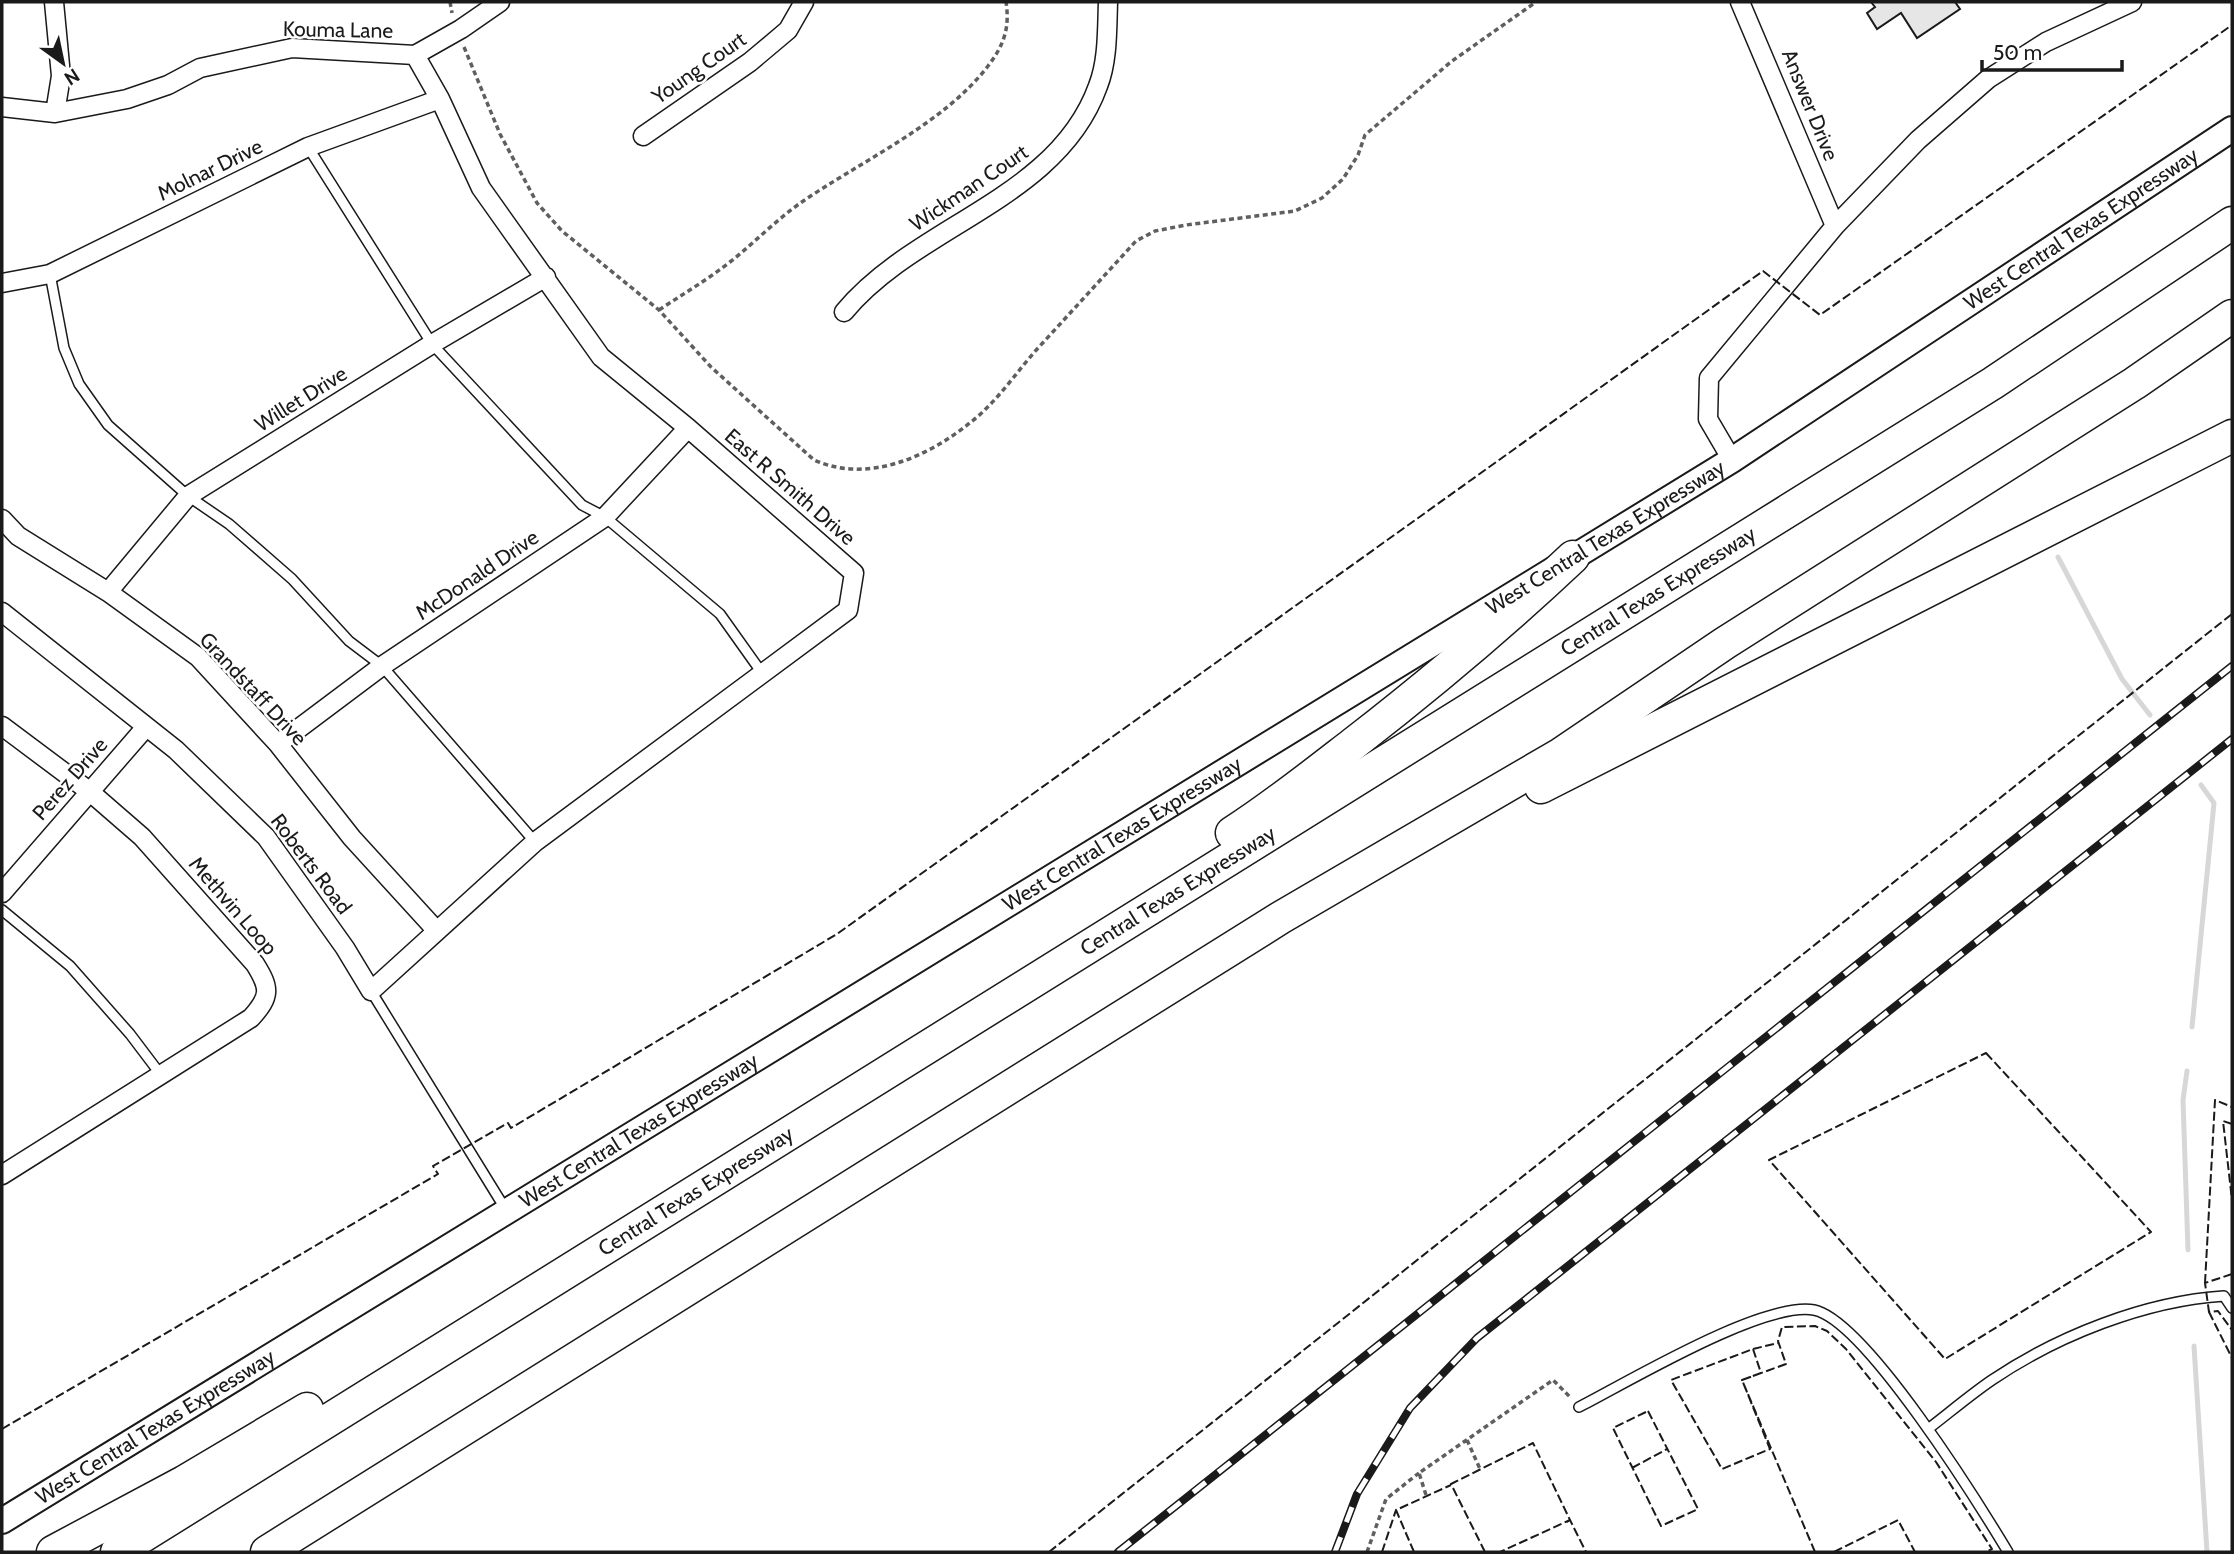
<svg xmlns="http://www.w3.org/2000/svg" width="2234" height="1554" viewBox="0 0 2234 1554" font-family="Cabin,sans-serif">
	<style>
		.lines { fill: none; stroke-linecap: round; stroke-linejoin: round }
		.stream { stroke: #d7d7d7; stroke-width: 5 }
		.building { fill: #e6e6e6; stroke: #1a1a1a; stroke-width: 2 }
		.service-casing { stroke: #1a1a1a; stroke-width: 12 }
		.minor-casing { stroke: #1a1a1a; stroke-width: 21 }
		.secondary-casing { stroke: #1a1a1a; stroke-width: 28 }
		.motorway-casing { stroke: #1a1a1a; stroke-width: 35 }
		.path { stroke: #5f5f5f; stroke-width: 3.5; stroke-dasharray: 5 3.5; stroke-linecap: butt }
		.service { stroke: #fff; stroke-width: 9 }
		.minor { stroke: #fff; stroke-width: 18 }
		.secondary { stroke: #fff; stroke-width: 24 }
		.motorway { stroke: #fff; stroke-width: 32 }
		.rail-casing { stroke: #1a1a1a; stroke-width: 8 }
		.rail { stroke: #fff; stroke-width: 5; stroke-dasharray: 16; stroke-linecap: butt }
		.fence { stroke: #1a1a1a; stroke-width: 2; stroke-dasharray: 9 3.5; stroke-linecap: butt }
		.labels { text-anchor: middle; stroke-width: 5; stroke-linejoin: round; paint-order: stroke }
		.street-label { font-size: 21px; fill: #1a1a1a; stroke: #fff }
	</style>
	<rect width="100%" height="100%" fill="#fff"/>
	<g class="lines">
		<path class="stream" d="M2058,557L2122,679L2150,715
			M2192,1027L2214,803L2201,785
			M2187,1071L2183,1100L2188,1250
			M2194,1346L2207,1552"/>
	</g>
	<path class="building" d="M1871,2H1955L1960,9L1917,38L1901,13L1877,29L1867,13L1875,7Z"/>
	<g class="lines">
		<defs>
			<path id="service" d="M308,147L432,344L582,505L605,517L720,614L762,673
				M50,274L64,348L79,384L108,425L188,496L229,524L292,579L349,641L382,666L535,842
				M2,910L70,966L130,1034L161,1075
				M371,991L506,1210
				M1579,1407C1628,1382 1763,1301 1814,1310C1865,1320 1979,1504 2008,1552
				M1928,1429C1949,1413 1970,1395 1992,1380C2057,1336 2145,1301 2224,1296L2232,1308"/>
			<path id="minor" d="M54,2L61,76L55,113
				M1740,2L1835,226
				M2,107L55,113L127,99L168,85L200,68L292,48L415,55L461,29L500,2
				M643,136L750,62L788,30L804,2
				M2,283L50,274L308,147L440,99
				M844,312C917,224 1057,200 1098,86C1108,61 1107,29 1108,2
				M1732,460L1708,419L1709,378L1835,226L1918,140L1988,79L2046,42L2132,2
				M2,519L18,536L108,592L198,657L278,744L352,838L436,930
				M108,592L188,496L432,344L546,277
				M2,612L176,750L266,837L345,948L371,991L535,842L848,610L854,573L688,428L601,357L481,188L440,99L415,55
				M2,726L89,791L142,837L255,964C270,988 271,996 251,1018L2,1175
				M278,744L382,666L605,517L688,428
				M2,893L146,727"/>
			<g id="secondary">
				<path id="s1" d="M2,1521L1732,460L2232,129"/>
			</g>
			<g id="motorway">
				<path d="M1541,787L2232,436"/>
				<path d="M1232,833C1274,806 1313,775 1353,744C1429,685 1503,623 1573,557"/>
				<path d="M53,1552L184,1482L307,1409"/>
				<path id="s2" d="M117,1552L1993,383L2232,223"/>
				<path d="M267,1552L1280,918L1561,754L1725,643L2135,383L2232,316"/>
			</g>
		</defs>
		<use href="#service" class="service-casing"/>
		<use href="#minor" class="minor-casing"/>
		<use href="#secondary" class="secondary-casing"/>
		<use href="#motorway" class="motorway-casing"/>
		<path class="path" d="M450,2L452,13
			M464,47L500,134L537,203L562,231L659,310L711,367L814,460C868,484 928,457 971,422C997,402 1017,371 1039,347C1072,311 1104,276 1136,241L1155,231L1186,225L1295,211L1322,198L1343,179L1358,155L1365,135L1452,61L1536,2
			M659,310C683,294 707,280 730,262C754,243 774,222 799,204C859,162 944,124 988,66C1004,45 1010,28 1006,2
			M1467,1440L1480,1469
			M1426,1495L1419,1473L1553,1380L1571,1398
			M1367,1552L1386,1499L1419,1473"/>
		<use href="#service" class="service"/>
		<use href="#minor" class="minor"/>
		<use href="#secondary" class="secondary"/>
		<use href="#motorway" class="motorway"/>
		<defs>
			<path id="rail" d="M1118,1552L2232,666
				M1335,1552L1357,1494L1410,1408L1477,1338L2232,739"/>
		</defs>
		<use href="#rail" class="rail-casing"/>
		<use href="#rail" class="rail"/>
		<path class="fence" d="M1986,1053L2151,1232L1945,1359L1769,1160Z
			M2232,1124L2223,1121L2232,1200
			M2232,1274L2205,1283L2209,1312L2218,1311L2232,1330
			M2205,1283L2215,1100L2232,1107
			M2209,1312L2232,1358
			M1753,1349L1761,1373L1742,1380L1770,1449L1722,1469L1671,1380Z
			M1753,1349L1778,1343
			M1648,1411L1698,1509L1661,1526L1613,1428Z
			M2,1429L438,1174L433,1166L508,1123L511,1128L837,934L1763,271L1820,315L2232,25
			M1632,1468L1667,1449
			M1567,1522L1570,1520L1586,1552
			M1049,1552L2232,614
			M1382,1552L1396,1510
			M1414,1552L1396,1510L1451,1485
			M1485,1552L1451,1484L1533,1443L1570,1520L1500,1552
			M1815,1552L1742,1380L1786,1364L1778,1341L1782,1327L1815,1326L1827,1331L1846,1349L1936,1462L1992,1549L1986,1552
			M1834,1552L1898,1520L1915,1552"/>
	</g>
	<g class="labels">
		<g class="street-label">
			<text transform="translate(338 30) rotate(1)" y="7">Kouma Lane</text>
			<text transform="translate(699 68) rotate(-35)" y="7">Young Court</text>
			<text transform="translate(1810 105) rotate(68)" y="7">Answer Drive</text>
			<text transform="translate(210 170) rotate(-26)" y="7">Molnar Drive</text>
			<text transform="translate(969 188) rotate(-34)" y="7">Wickman Court</text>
			<text dy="7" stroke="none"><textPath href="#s1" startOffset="2448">West Central Texas Expressway</textPath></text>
			<text transform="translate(301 399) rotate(-32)" y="7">Willet Drive</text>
			<text transform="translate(790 487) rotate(41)" y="7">East R Smith Drive</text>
			<text dy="7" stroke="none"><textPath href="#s1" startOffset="1881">West Central Texas Expressway</textPath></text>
			<text transform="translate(477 575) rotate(-34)" y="7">McDonald Drive</text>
			<text dy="7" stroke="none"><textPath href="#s2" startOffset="1816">Central Texas Expressway</textPath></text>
			<text transform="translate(253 689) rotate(47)" y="7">Grandstaff Drive</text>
			<text transform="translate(70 779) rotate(-49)" y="7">Perez Drive</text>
			<text dy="7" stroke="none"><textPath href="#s1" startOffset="1314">West Central Texas Expressway</textPath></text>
			<text transform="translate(311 864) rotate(53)" y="7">Roberts Road</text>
			<text dy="7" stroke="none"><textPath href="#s2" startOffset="1250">Central Texas Expressway</textPath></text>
			<text transform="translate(233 906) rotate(49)" y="7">Methvin Loop</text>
			<text dy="7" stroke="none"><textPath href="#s1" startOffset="747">West Central Texas Expressway</textPath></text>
			<text dy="7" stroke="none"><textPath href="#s2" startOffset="682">Central Texas Expressway</textPath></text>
			<text dy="7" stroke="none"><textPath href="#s1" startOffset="180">West Central Texas Expressway</textPath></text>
		</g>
	</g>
	<rect width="2234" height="1554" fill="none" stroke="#1a1a1a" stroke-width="7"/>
	<g transform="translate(63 63) rotate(147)" stroke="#ffffff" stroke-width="5" paint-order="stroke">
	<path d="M0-5L12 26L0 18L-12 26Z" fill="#1a1a1a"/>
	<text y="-10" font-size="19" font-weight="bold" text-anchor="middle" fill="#1a1a1a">N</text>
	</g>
	<path d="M1982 60v10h140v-10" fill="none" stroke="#1a1a1a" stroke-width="3.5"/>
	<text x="1993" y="60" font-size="21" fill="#1a1a1a" stroke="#ffffff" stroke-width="5" paint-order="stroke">50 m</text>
</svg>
